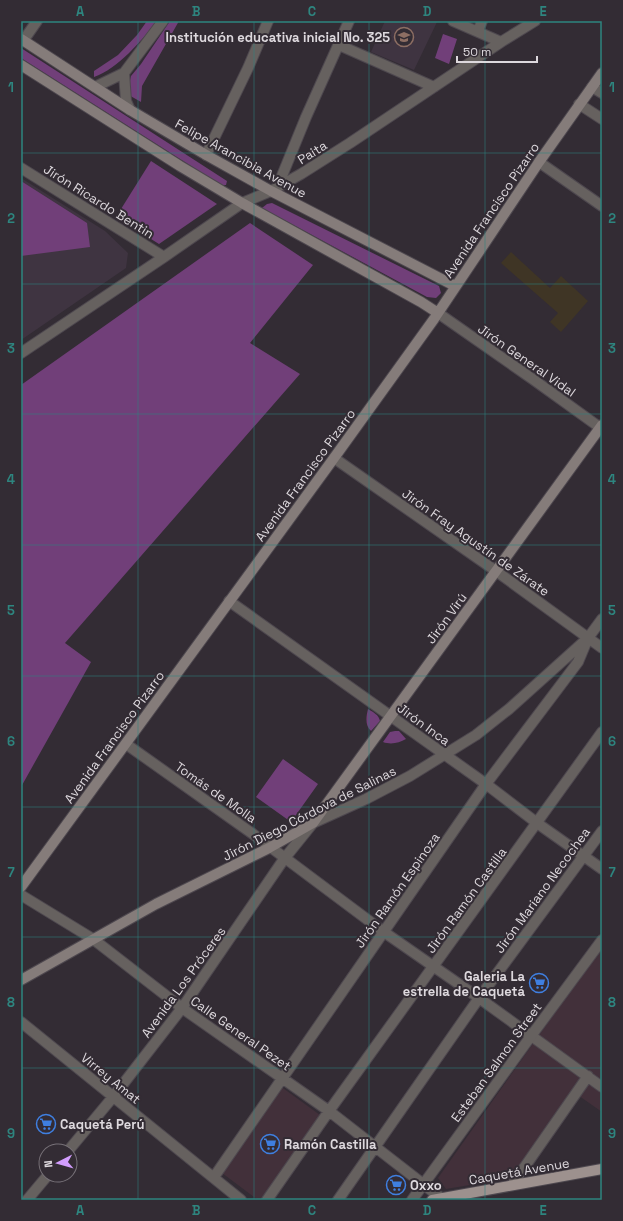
<svg xmlns="http://www.w3.org/2000/svg" width="623" height="1221" viewBox="0 0 623 1221" font-family="'Space Grotesk',sans-serif">
	<style>
		.commercial { fill: #42303a }
		.industrial { fill: #3f3525 }
		.built { fill: #3f3441 }
		.green { fill: #713f79 }
		.lines { fill: none; stroke-linecap: round; stroke-linejoin: round }
		.minor-casing { stroke: #4e484f; stroke-width: 12 }
		.tertiary-casing { stroke: #4e484f; stroke-width: 12 }
		.secondary-casing { stroke: #4e484f; stroke-width: 12 }
		.primary-casing { stroke: #4e484f; stroke-width: 12 }
		.minor { stroke: #66615f; stroke-width: 10 }
		.tertiary { stroke: #66615f; stroke-width: 10 }
		.secondary { stroke: #857c7a; stroke-width: 10 }
		.primary { stroke: #9d918e; stroke-width: 10 }
		.grid { fill: none; stroke: #2e857f; stroke-width: 1; stroke-opacity: 0.55 }
		.labels { text-anchor: middle; stroke-width: 4; stroke-linejoin: round; paint-order: stroke }
		.poi-label { font-size: 13px; font-weight: bold; fill: #ddd8dd; stroke: #332c34; text-anchor: start }
		.street-label { font-size: 13px; fill: #ddd8dd; stroke: #332c34 }
		.neatline { fill: none; stroke: #2e857f; stroke-width: 1.5 }
		.grid-label { font-size: 13px; text-anchor: middle; font-weight: bold; fill: #2e857f }
	</style>
	<rect width="100%" height="100%" fill="#332c34"/>
	<path class="commercial" d="M602,946V1112L572,1091L511,1178L446,1189L438,1178Z
		M280,1086L320,1115L261,1200H258L222,1173Z"/>
	<path class="industrial" d="M511,252L550,288L561,276L588,301L561,332L550,322L558,313L501,263Z"/>
	<path class="built" d="M385,21H435L437,22L414,70L371,52Z
		M21,178L105,231L128,253L126,268L21,340Z"/>
	<path class="green" d="M147,21H157C142,40 118,69 94,77V71L118,55L137,35Z
		M170,21H179L142,86L141,102L127,94L131,76L141,64Z
		M443,34L457,39L449,64L435,58Z
		M21,48L227,181L226,185H221L21,58Z
		M151,161L217,204L159,244L116,217Z
		M21,181L87,223L90,247L21,256Z
		M272,203L439,286L441,293L436,298L427,297L262,208L267,204Z
		M250,223L313,265L250,343L300,374L65,643L91,662L21,787V385Z
		M368,709C373,712 379,715 380,721L371,731C365,726 366,717 368,709Z
		M395,731H399L406,739C399,743 391,745 383,742L390,732Z
		M283,759L318,784L291,822L256,797Z"/>
	<g class="lines">
		<defs>
			<path id="minor" d="M453,21L501,42
				M478,31L482,21
				M23,41L37,21
				M339,45L434,87
				M124,73L126,101L130,110
				M95,87L124,73L163,21
				M592,87L602,93
				M579,104L602,119
				M206,155L248,68L268,21
				M539,162L602,206
				M21,168L164,257
				M277,188L306,117L349,21
				M438,313L534,380L602,429
				M21,353L164,257L242,203L271,191L301,174L350,143L501,42L535,21
				M334,458L496,571L602,648
				M229,601L486,784L537,823L602,869
				M126,744L253,834L384,932L479,998L602,1087
				M21,895L93,939L182,1008L329,1111L441,1198
				M21,1022L241,1200
				M68,1151L113,1097L182,1008L284,859L313,823L366,799L410,776L476,735L509,709L588,638
				M214,1177L486,784L578,662L588,638L602,619
				M512,1185L588,1076
				M27,1200L48,1175
				M267,1200L329,1111L602,732
				M338,1200L479,998L602,831"/>
			<path id="tertiary" d="M412,1200L531,1036L602,940"/>
			<path id="secondary" d="M21,39L130,110L208,156L271,191L455,286
				M21,65L180,166L242,203L421,302L438,313
				M21,887L334,458L434,319L539,162L602,73
				M21,980L156,904L269,848L313,823L602,425"/>
			<path id="primary" d="M432,1200L602,1169"/>
		</defs>
		<use href="#minor" class="minor-casing"/>
		<use href="#tertiary" class="tertiary-casing"/>
		<use href="#secondary" class="secondary-casing"/>
		<use href="#primary" class="primary-casing"/>
		<use href="#minor" class="minor"/>
		<use href="#tertiary" class="tertiary"/>
		<use href="#secondary" class="secondary"/>
		<use href="#primary" class="primary"/>
	</g>
	<path class="grid" d="M138,21V1200M254,21V1200M369,21V1200M485,21V1200M21,153H602M21,284H602M21,414H602M21,545H602M21,676H602M21,807H602M21,937H602M21,1068H602"/>
	<defs>
		<symbol id="school-ring" viewBox="-11 -11 22 22"><circle r="9.5" fill="#332c34" stroke="#8d6e63" stroke-width="1.5"/><path d="M0-5L7-2L0 1L-7-2ZM-4 1L0 2.5L4 1V4Q0 6-4 4Z" fill="#8d6e63"/></symbol>
		<symbol id="supermarket-ring" viewBox="-11 -11 22 22"><circle r="9.5" fill="#332c34" stroke="#3f7fe0" stroke-width="1.5"/><path d="M-6-5.5h2.5l.6 2H6L4.5 2H-2.5L-4.4-4H-6ZM-1.5 3.2a1.3 1.3 0 1 0 .1 0ZM3 3.2a1.3 1.3 0 1 0 .1 0Z" fill="#3f7fe0"/></symbol>
	</defs>
	<g fill-rule="evenodd">
		<use href="#school-ring" x="393" y="26" width="22" height="22"/>
		<use href="#supermarket-ring" x="528" y="972" width="22" height="22"/>
		<use href="#supermarket-ring" x="35" y="1113" width="22" height="22"/>
		<use href="#supermarket-ring" x="259" y="1133" width="22" height="22"/>
		<use href="#supermarket-ring" x="385" y="1174" width="22" height="22"/>
	</g>
	<g class="labels">
		<g class="poi-label">
			<text x="390" y="42" text-anchor="end">Institución educativa inicial No. 325</text>
			<text x="525" y="981" text-anchor="end">Galeria La<tspan x="525" dy="15">estrella de Caquetá</tspan></text>
			<text x="60" y="1129">Caquetá Perú</text>
			<text x="284" y="1149">Ramón Castilla</text>
			<text x="410" y="1190">Oxxo</text>
		</g>
		<g class="street-label">
			<text transform="translate(312 152) rotate(-32)" y="5">Paita</text>
			<text transform="translate(241 158) rotate(29)" y="5">Felipe Arancibia Avenue</text>
			<text transform="translate(99 201) rotate(32)" y="5">Jirón Ricardo Bentin</text>
			<text transform="translate(491 210) rotate(-56)" y="5">Avenida Francisco Pizarro</text>
			<text transform="translate(527 360) rotate(35)" y="5">Jirón General Vidal</text>
			<text transform="translate(305 475) rotate(-54)" y="5">Avenida Francisco Pizarro</text>
			<text transform="translate(476 542) rotate(35)" y="5">Jirón Fray Agustín de Zárate</text>
			<text transform="translate(446 618) rotate(-54)" y="5">Jirón Virú</text>
			<text transform="translate(424 724) rotate(36)" y="5">Jirón Inca</text>
			<text transform="translate(114 737) rotate(-54)" y="5">Avenida Francisco Pizarro</text>
			<text transform="translate(216 792) rotate(35)" y="5">Tomás de Molla</text>
			<text transform="translate(309 813) rotate(-27)" y="5">Jirón Diego Córdova de Salinas</text>
			<text transform="translate(397 890) rotate(-55)" y="5">Jirón Ramón Espinoza</text>
			<text transform="translate(542 890) rotate(-54)" y="5">Jirón Mariano Necochea</text>
			<text transform="translate(466 900) rotate(-54)" y="5">Jirón Ramón Castilla</text>
			<text transform="translate(183 982) rotate(-54)" y="5">Avenida Los Próceres</text>
			<text transform="translate(241 1033) rotate(35)" y="5">Calle General Pezet</text>
			<text transform="translate(496 1062) rotate(-54)" y="5">Esteban Salmon Street</text>
			<text transform="translate(111 1078) rotate(39)" y="5">Virrey Amat</text>
			<text transform="translate(519 1171) rotate(-10)" y="5">Caquetá Avenue</text>
		</g>
	</g>
	<rect width="623" height="1221" fill="none" stroke="#332c34" stroke-width="44"/>
	<g transform="translate(58 1163) rotate(264)"><circle r="19" fill="#332c34" stroke="#777178"/>
	<path d="M0-3L7 15L0 10L-7 15Z" fill="#d29dfd"/>
	<text y="-6" font-size="11" font-weight="bold" text-anchor="middle" fill="#ddd8dd">N</text>
	</g>
	<path d="M457 56v6h80v-6" fill="none" stroke="#ddd8dd" stroke-width="2"/>
	<text x="463" y="56" font-size="12" fill="#ddd8dd" stroke="#332c34" stroke-width="3" paint-order="stroke">50 m</text>
	<rect x="22" y="22" width="579" height="1177" class="neatline"/>
	<g class="grid-label">
		<text x="80" y="16">A</text>
		<text x="196" y="16">B</text>
		<text x="312" y="16">C</text>
		<text x="427" y="16">D</text>
		<text x="543" y="16">E</text>
		<text x="11" y="92">1</text>
		<text x="612" y="92">1</text>
		<text x="11" y="223">2</text>
		<text x="612" y="223">2</text>
		<text x="11" y="353">3</text>
		<text x="612" y="353">3</text>
		<text x="11" y="484">4</text>
		<text x="612" y="484">4</text>
		<text x="11" y="615">5</text>
		<text x="612" y="615">5</text>
		<text x="11" y="746">6</text>
		<text x="612" y="746">6</text>
		<text x="11" y="877">7</text>
		<text x="612" y="877">7</text>
		<text x="11" y="1007">8</text>
		<text x="612" y="1007">8</text>
		<text x="11" y="1138">9</text>
		<text x="612" y="1138">9</text>
		<text x="80" y="1215">A</text>
		<text x="196" y="1215">B</text>
		<text x="312" y="1215">C</text>
		<text x="427" y="1215">D</text>
		<text x="543" y="1215">E</text>
	</g>
</svg>
